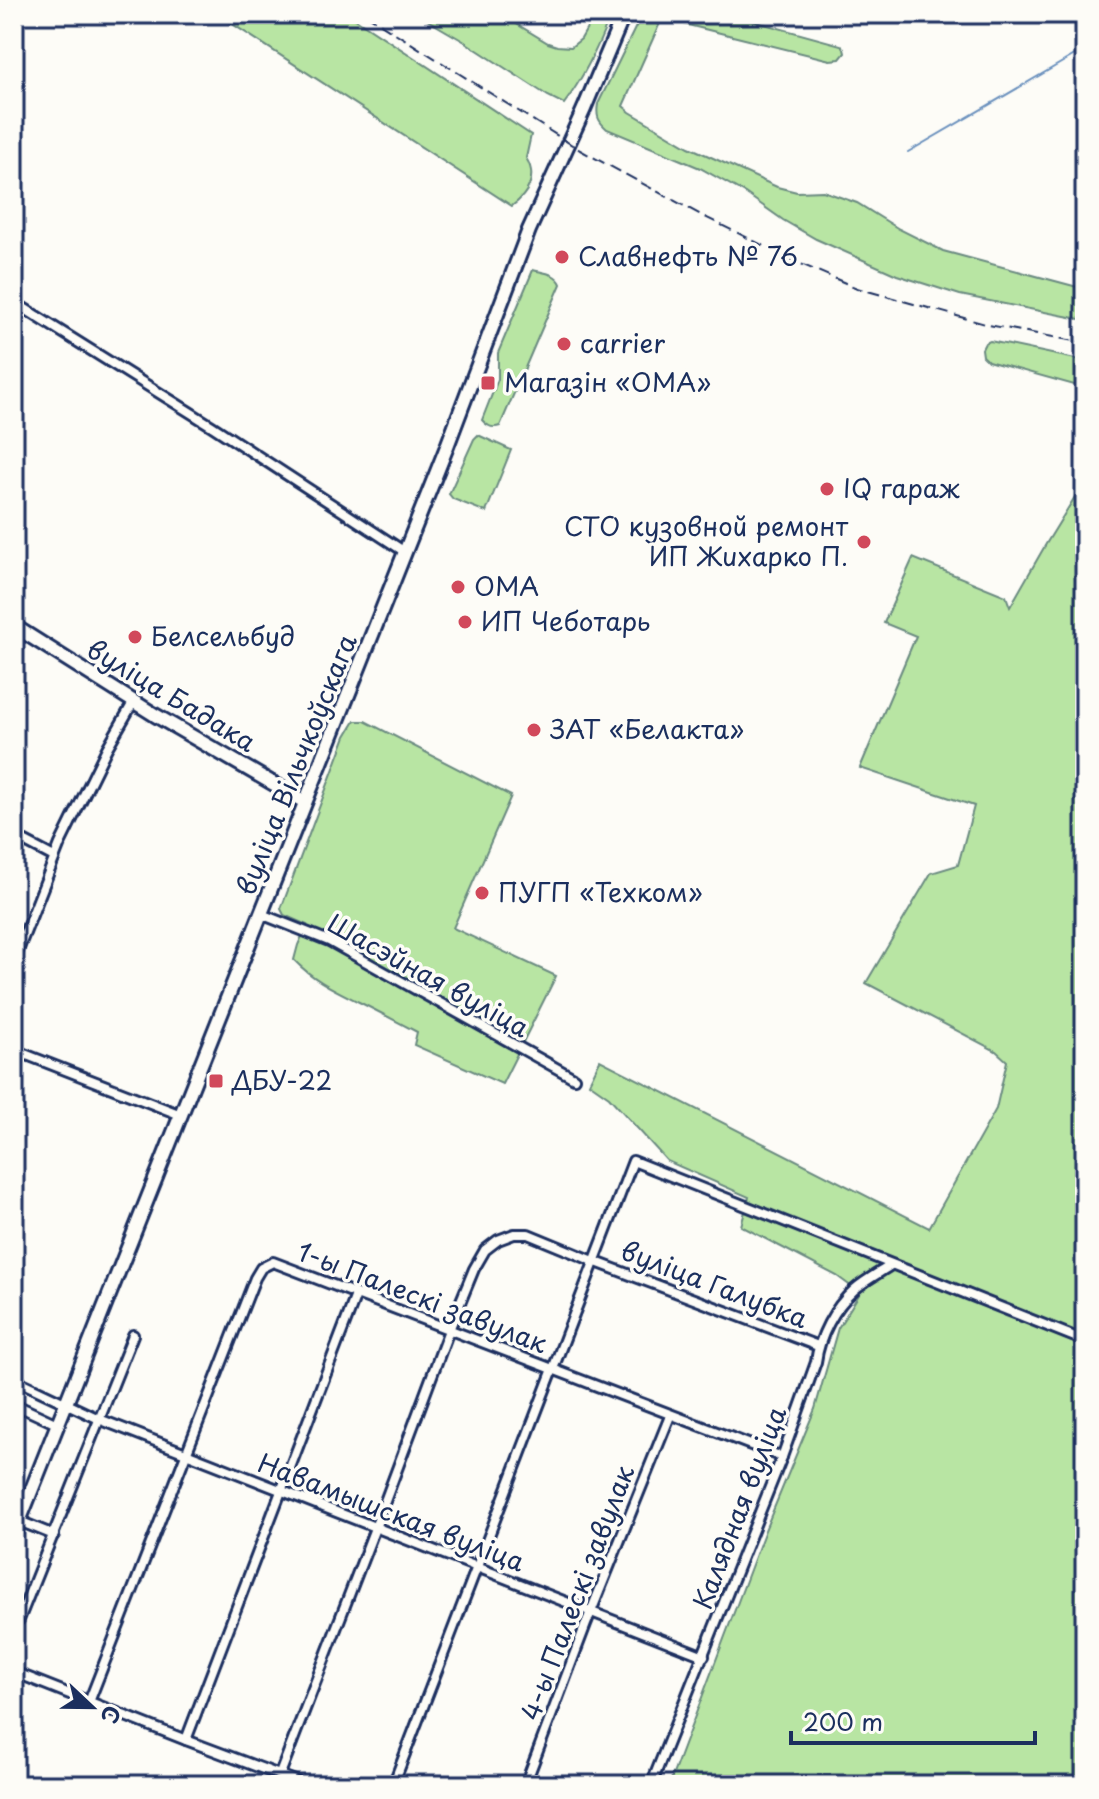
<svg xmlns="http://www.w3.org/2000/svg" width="1099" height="1799" font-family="'Playpen Sans',sans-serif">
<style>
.green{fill:#b8e5a3;stroke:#6a8a80;stroke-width:2}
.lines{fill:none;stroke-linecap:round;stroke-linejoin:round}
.stream{stroke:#6a90bd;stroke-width:2}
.street-casing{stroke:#1b2f5e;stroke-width:14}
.secondary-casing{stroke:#1b2f5e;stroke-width:18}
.street{stroke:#fdfcf7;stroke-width:8}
.secondary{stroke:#fdfcf7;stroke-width:12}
.rail{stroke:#1b2f5e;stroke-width:2;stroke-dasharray:12 6;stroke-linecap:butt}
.poi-dot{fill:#d1495b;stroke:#fdfcf7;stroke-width:3}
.labels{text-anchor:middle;stroke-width:7;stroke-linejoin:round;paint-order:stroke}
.poi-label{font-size:26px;fill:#1b2f5e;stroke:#fdfcf7;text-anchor:start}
.street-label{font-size:26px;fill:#1b2f5e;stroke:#fdfcf7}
</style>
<rect width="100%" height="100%" fill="#fdfcf7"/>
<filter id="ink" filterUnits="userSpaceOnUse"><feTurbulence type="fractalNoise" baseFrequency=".0125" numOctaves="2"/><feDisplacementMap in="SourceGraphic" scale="16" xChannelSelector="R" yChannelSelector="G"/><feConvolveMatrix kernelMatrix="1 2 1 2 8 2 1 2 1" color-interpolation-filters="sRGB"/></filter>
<g filter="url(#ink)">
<g class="green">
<path d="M217,14h131l183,121 -5,23c12,19 2,36 -14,48z"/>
<path d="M417,14h83l48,29 9,3 14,1 10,-8 14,-25h16c-12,31 -27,63 -47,90l-16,-8 -83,-54z"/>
<path d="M642,14h22l-41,92 7,6 59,35 88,40 20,5 26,-1 34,12 42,26 44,22 142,38v31l-125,-25 -63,-20 -81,-36 -33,-19 -38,-27 -45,-25 -93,-39c-9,-8 -11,-13 -9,-25z"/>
<path d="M676,14h51l114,31 3,4 1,4 -5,6 -10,1 -150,-37 -4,-5z"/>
<path d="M533,270c11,3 23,3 28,14l-61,142c-8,3 -13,0 -18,-6l16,-41v-26z"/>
<path d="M990,341l95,20v27l-97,-27 -5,-5 -1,-7 3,-6z"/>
<path d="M478,435l33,15 -25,62 -33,-13 -4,-5 25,-55z"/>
<path d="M1085,476v1309h-416l96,-255 50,-121 23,-81 22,-35 -23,-17 -96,-50 8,-29 -82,-36 -58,-64 -20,-14 11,-23 329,168 67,-119 11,-48 -11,-10 -130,-68 65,-110 27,-8 16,-59 -114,-38 56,-132 -32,-13 29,-65 93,38 4,11 36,-63 35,-57z"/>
<path d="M355,721h10l146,75 -58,132 103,48 -54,108 -88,-39 3,-13c-19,-10 -38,-20 -58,-30 -24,-12 -46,-22 -65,-42l4,-15 9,-20 -23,-10 -3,-6 65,-173z"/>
</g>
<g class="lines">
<path class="stream" d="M908,152l177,-103"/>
<g class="street-casing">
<g id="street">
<path d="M14,302l198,124 193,126"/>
<path d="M14,836l40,21"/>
<path d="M261,914l68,27 245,137"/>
<path d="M14,961l46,-117 47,-96 27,-47"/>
<path d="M14,1050l167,65"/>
<path d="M14,1379l85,40 605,237"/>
<path d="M14,1404l43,20"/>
<path d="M19,1521l35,14"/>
<path d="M19,1620l114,-285"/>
<path d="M14,1672l172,68 120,45"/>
<path d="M89,1702l166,-424 6,-10 12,-6 509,195"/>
<path d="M186,1740l170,-445"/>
<path d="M280,1774l95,-246 74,-198 25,-61 11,-19 13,-10 16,-6h14l68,28 222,84"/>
<path d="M393,1785l240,-624 452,180"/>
<path d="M525,1785l61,-161 84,-208"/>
<path d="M651,1785l131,-328 34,-95c3,-25 18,-54 38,-72 10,-9 25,-17 37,-25"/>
</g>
</g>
<g class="secondary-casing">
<g id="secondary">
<path d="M14,626l141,89 150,87"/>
<path d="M14,1534l432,-1085 83,-219 55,-121 40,-95"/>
</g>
</g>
<use href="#street" class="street"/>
<use href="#secondary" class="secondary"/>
<path class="rail" d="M365,14l215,136 121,65 100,49 56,24 132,37 96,18"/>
</g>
</g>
<g class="poi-dot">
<circle cx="562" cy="257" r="8"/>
<circle cx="564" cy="344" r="8"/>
<rect x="480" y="375" width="16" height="16" rx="4"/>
<circle cx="827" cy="489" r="8"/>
<circle cx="864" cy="542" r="8"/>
<circle cx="458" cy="587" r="8"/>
<circle cx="465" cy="622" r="8"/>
<circle cx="135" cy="637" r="8"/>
<circle cx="534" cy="730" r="8"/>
<circle cx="482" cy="893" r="8"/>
<rect x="208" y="1073" width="16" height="16" rx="4"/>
</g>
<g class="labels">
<g class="poi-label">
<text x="578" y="266">Славнефть № 76</text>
<text x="580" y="353">carrier</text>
<text x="504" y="392">Магазін «ОМА»</text>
<text x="843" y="498">IQ гараж</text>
<text x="848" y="536" text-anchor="end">СТО кузовной ремонт<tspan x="848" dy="30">ИП Жихарко П.</tspan></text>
<text x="474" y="596">ОМА</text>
<text x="481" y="631">ИП Чеботарь</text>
<text x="151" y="646">Белсельбуд</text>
<text x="550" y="739">ЗАТ «Белакта»</text>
<text x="498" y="902">ПУГП «Техком»</text>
<text x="232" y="1090">ДБУ-22</text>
</g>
<g class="street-label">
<text transform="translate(171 696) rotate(31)" y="9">вуліца Бадака</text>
<text transform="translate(297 765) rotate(-68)" y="9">вуліца Вільчкоўскага</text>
<text transform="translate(428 976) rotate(29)" y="9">Шасэйная вуліца</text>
<text transform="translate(714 1285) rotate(21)" y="9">вуліца Галубка</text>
<text transform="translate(422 1298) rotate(21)" y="9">1-ы Палескі завулак</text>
<text transform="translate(740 1508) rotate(-69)" y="9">Калядная вуліца</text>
<text transform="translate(391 1513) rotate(21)" y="9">Навамышская вуліца</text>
<text transform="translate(578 1593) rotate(-69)" y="9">4-ы Палескі завулак</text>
</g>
</g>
<rect width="1099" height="1799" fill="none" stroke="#fdfcf7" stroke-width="48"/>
<rect x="24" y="24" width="1051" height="1751" fill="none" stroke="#1b2f5e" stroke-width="3" filter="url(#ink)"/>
<g transform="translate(92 1707) rotate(112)" stroke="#fdfcf7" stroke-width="6" paint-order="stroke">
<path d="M0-6L14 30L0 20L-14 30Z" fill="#1b2f5e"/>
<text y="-12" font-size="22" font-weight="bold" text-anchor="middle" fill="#1b2f5e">С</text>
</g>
<path d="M791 1731v12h244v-12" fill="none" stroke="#1b2f5e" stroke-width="4"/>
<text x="803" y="1731" font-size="24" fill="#1b2f5e" stroke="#fdfcf7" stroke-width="6" paint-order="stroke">200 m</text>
</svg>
